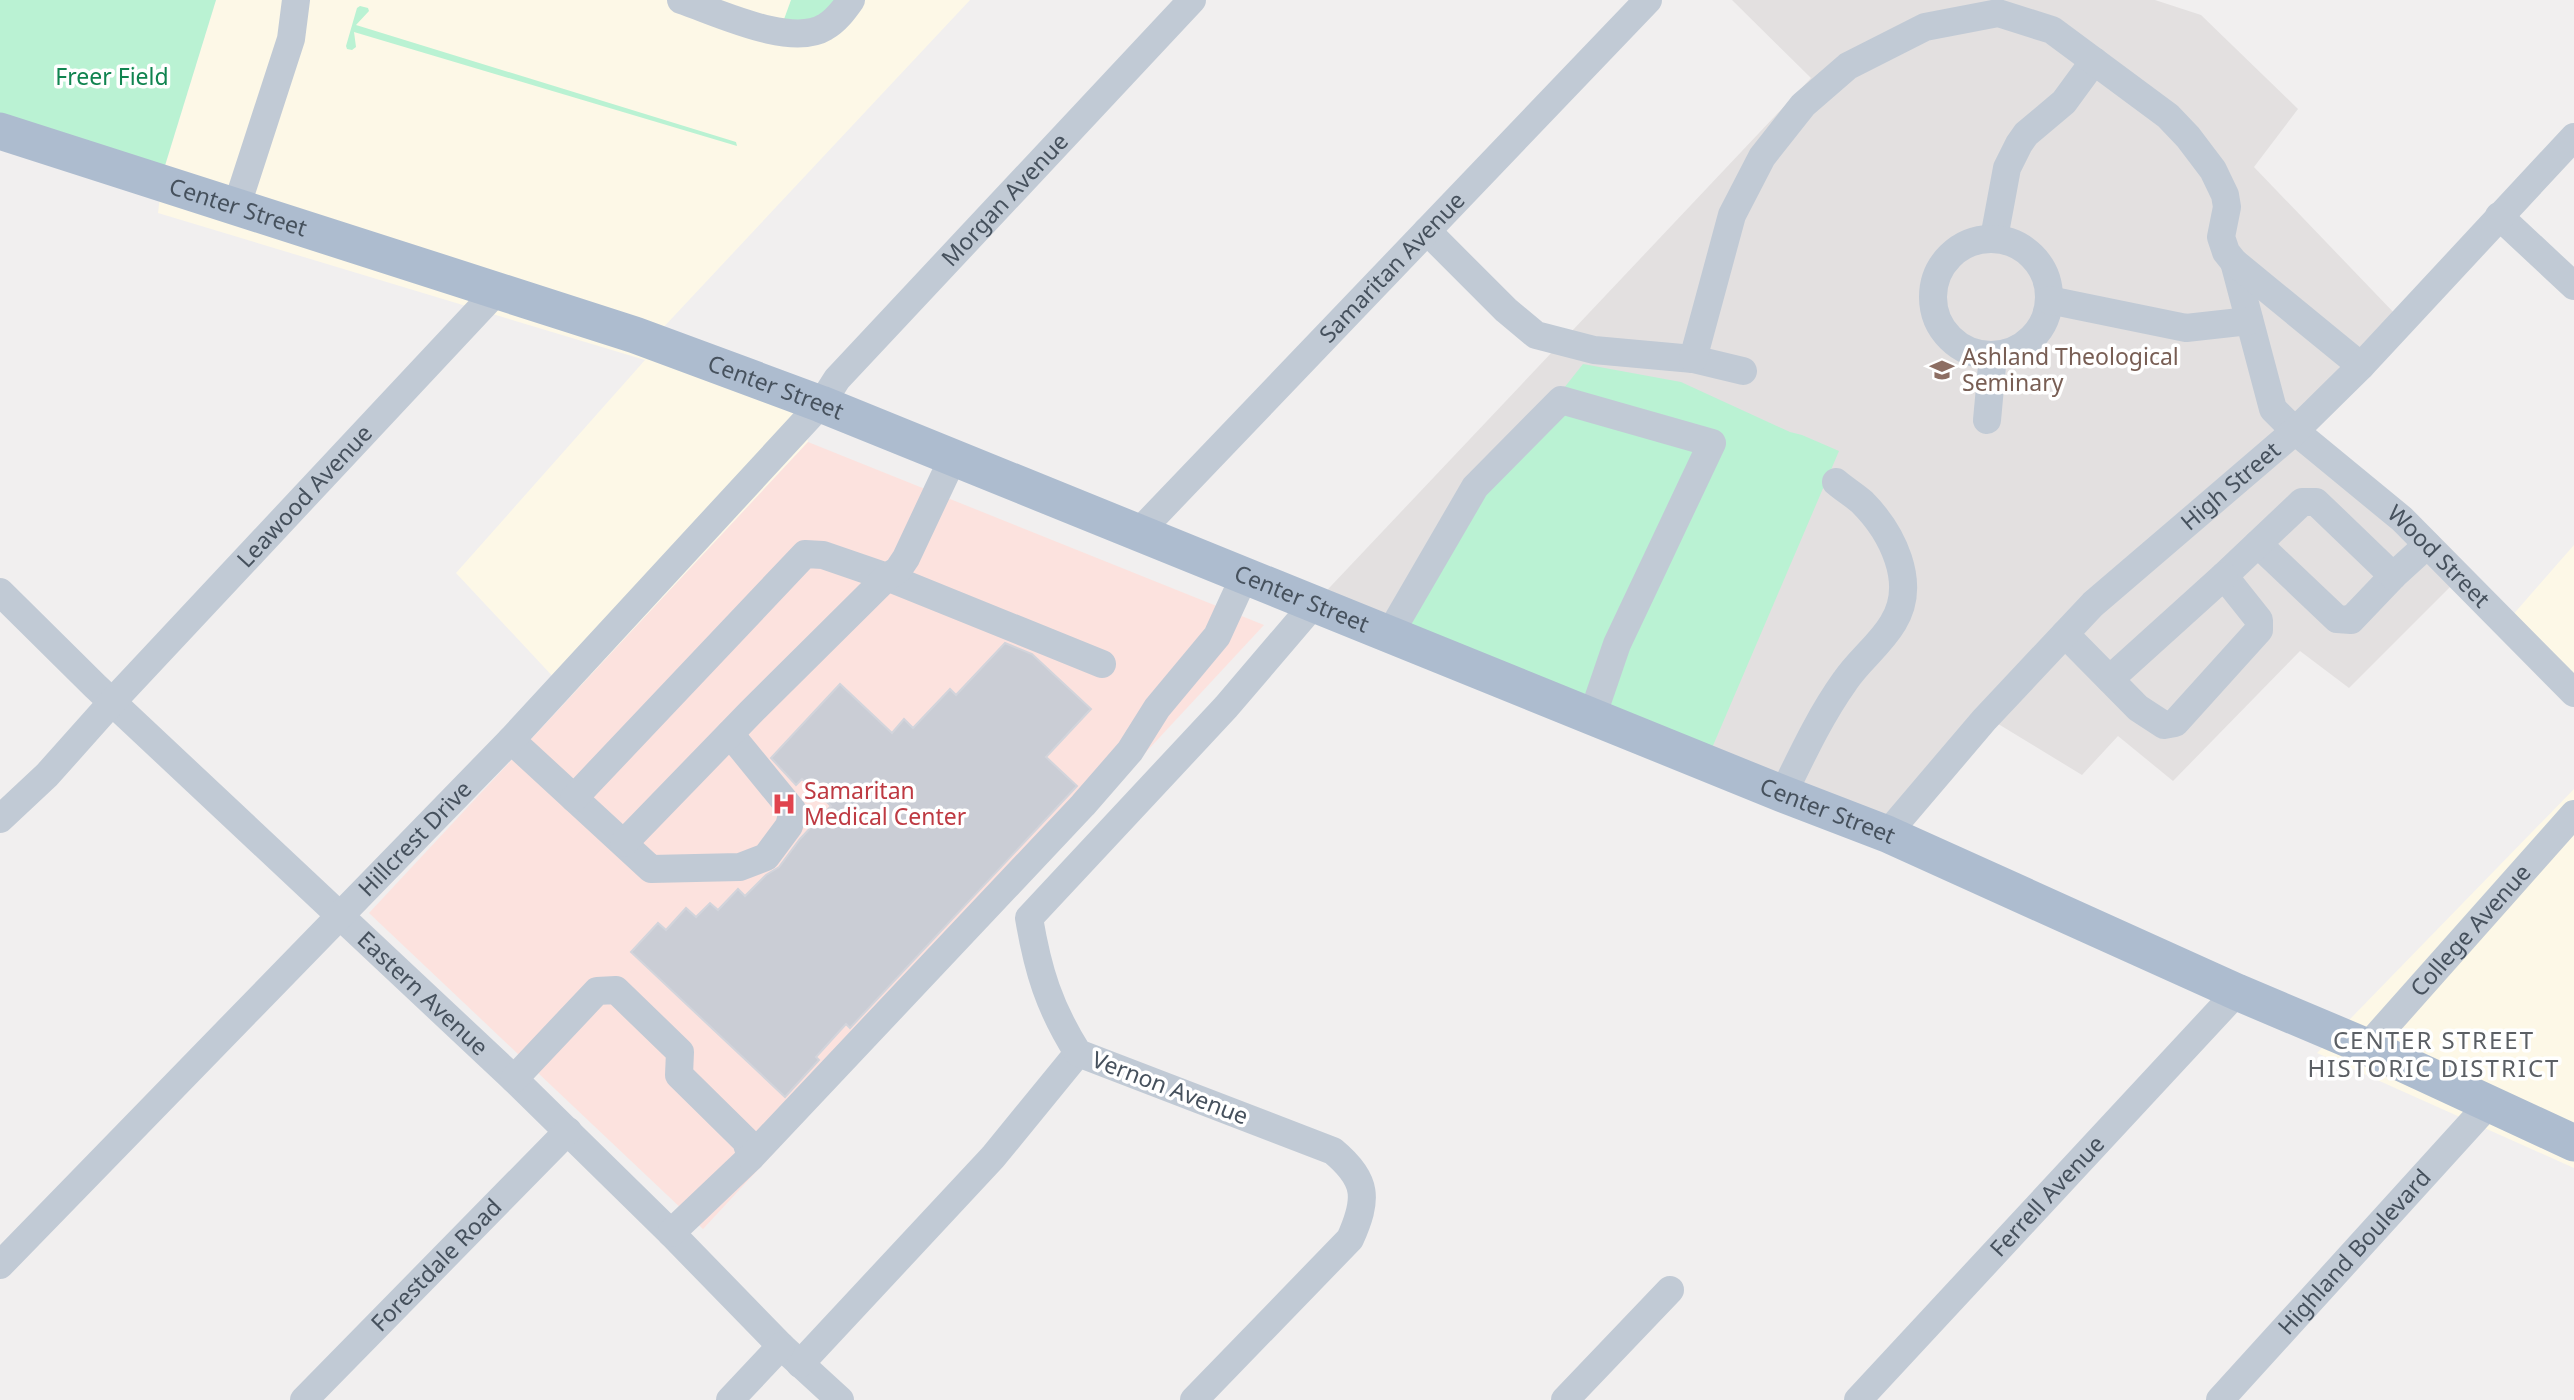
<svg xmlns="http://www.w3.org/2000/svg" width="2574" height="1400" font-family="'Noto Sans',sans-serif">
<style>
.commercial{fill:#fdf8e7}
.education{fill:#e3e0e0}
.medical{fill:#fce2de}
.green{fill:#baf2d3}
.building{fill:#cacdd5;stroke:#d2d4db;stroke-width:2}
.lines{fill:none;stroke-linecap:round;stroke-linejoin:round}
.minor{stroke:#c1cad5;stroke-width:28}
.major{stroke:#adbccf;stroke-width:37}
.labels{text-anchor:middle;stroke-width:7;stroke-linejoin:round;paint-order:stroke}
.park-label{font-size:23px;fill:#118450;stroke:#fff}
.street-label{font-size:23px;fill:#46515d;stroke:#fff}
.education-label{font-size:23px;fill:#785e54;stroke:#fff;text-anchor:start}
.health-label{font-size:23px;fill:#be3a42;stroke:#fff;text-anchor:start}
.neighbourhood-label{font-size:24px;letter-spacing:2px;fill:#5b5f64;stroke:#fff}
</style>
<rect width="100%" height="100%" fill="#f1efef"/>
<g class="commercial">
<path d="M216,0h754l-310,331 136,52 12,59 -237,254 -115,-123 189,-213 -487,-147 5,-41z"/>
<path d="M2574,545v133l-63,-61z"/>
<path d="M2574,789v379l-257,-115z"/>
</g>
<path class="education" d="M1732,0h423l46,15 97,94 -44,58 144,150 -98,105 164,151 -115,115 -49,-37 -127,130 -55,-45 -36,39 -87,-53 -108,112 -573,-230 497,-526z"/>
<path class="medical" d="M808,442l456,183 -561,604 -334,-316z"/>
<g class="green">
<path d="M0,0h216l-53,172 -163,-50z"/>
<path d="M791,0h49l-29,22h-28z"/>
<path d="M360,6l8,2 1,3 -13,14 380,117 1,4 -383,-114 2,15 -4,3 -5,-1 -1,-3 11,-38z"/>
<path d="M1583,364l98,18 109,50 12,3 37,16 -130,304 -307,-121 82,-145z"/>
</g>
<path class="building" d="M1005,643l27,11 59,55 -45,48 31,29 -227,242 -4,-4 -30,33 3,3 -34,37 -154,-145 27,-29 8,7 20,-22 10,9 14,-14 8,7 20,-21 7,7 21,-21 13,-8 21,-28 31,-33 -29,-27 -6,6 -25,-27 69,-74 52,49 12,-14 9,9 37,-39 6,6z"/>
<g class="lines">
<g class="minor">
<path d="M681,0c36,12 110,48 144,27 11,-6 19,-17 26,-27"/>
<path d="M236,208l55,-169 5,-39"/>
<path d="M2499,216l75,70"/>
<path d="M1427,231l79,79 30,25 58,15 99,9 50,12"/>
<path d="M1994,238l13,-70 12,-24 7,-10 38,-32 30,-41"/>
<circle cx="1991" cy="297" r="58"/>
<path id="s1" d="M2234,262l39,147 22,22 107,88 172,174"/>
<path d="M2049,300l137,28 63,-7"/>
<path d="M1693,359l39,-144 30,-58 41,-52 45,-39 77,-39 73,-14 54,17 116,86 20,21 25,33 12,25 2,12 -6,30 5,15 8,10 127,104"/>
<path d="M1987,420l6,-65"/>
<path id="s2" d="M1137,534l511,-534"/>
<path d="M2258,544l79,75 14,1 42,-44"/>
<path id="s3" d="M0,592l95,94 419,393 157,154 110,113 59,54"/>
<path d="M2065,634l73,74 26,17 11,-2 84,-93v-10l-35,-44 78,-74h14l77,74 34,-31"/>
<path d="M1389,635l86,-148 86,-87 151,43 -95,201 -25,73"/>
<path d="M2110,679l114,-103"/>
<path d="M511,740l140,129 89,-2 26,-10 23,-31 4,-15 -63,-77"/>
<path d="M1783,794c19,-39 37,-78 62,-113 14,-21 35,-36 48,-58 25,-40 -1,-91 -31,-121 -8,-7 -18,-13 -26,-20"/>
<path d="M574,798l231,-244 18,1 64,22 215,87"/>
<path id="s4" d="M0,819l47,-44 66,-74 383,-409"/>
<path id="s5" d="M1887,834l97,-114 109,-116 202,-173 66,-65 213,-229"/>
<path d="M624,843l127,-131 136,-135 11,-7 8,-12 47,-100"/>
<path id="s6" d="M2367,1047l207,-233"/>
<path d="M514,1079l83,-88 19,-1 64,62 -1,23 67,66 5,16 -80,76"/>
<path d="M751,1157l332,-352 47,-54 27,-43 60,-72 27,-59"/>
<path id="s7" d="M0,1265l511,-525 310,-336 16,-25 355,-379"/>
<path d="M800,1364l193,-207 85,-104"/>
<path id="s8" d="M304,1400l264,-269"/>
<path d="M730,1400l51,-54"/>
<path d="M1194,1400l156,-161c18,-40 18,-59 -17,-88l-255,-98c-29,-46 -40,-82 -49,-135l197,-211 88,-103"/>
<path d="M1565,1400l105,-110"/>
<path id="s9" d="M1858,1400l379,-408"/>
<path id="s10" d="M2220,1400l268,-295"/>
</g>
<path class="major" id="s11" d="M0,131l635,204 186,69 962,390 104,40 350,158 130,55 207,96"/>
</g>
<defs>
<g id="university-bare" transform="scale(1.89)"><path d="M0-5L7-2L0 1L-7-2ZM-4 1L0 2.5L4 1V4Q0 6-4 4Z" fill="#8d6e63" stroke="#fff" stroke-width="2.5" paint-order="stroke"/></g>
<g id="hospital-bare" transform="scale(1.89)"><path d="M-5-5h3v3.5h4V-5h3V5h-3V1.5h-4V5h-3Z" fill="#e0444e" stroke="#fff" stroke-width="2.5" paint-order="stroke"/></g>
</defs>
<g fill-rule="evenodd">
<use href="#university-bare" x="1942" y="370"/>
<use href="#hospital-bare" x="784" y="804"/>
</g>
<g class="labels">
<g class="park-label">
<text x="112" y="85">Freer Field</text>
</g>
<g class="street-label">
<text dy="8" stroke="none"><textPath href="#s7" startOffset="1465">Morgan Avenue</textPath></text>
<text dy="8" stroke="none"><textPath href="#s11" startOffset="250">Center Street</textPath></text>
<text dy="8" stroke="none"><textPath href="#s2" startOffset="369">Samaritan Avenue</textPath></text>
<text dy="8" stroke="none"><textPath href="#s11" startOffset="817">Center Street</textPath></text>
<text dy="8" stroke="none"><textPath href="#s5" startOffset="490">High Street</textPath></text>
<text dy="8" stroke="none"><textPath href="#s4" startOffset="444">Leawood Avenue</textPath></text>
<text dy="8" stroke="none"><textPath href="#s1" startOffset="374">Wood Street</textPath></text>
<text dy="8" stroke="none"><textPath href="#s11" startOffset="1384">Center Street</textPath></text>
<text dy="8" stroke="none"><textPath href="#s11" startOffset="1951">Center Street</textPath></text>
<text dy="8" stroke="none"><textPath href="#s7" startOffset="595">Hillcrest Drive</textPath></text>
<text dy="8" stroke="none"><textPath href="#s6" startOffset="156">College Avenue</textPath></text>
<text dy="8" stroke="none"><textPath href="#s3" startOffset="583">Eastern Avenue</textPath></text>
<text transform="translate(1170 1088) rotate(21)" y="8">Vernon Avenue</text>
<text dy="8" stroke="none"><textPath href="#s9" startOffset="278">Ferrell Avenue</textPath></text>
<text dy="8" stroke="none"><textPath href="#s10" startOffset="200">Highland Boulevard</textPath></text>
<text dy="8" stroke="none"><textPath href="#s8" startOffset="189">Forestdale Road</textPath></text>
</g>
<g class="education-label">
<text x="1962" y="365">Ashland Theological<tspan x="1962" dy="26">Seminary</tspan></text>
</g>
<g class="health-label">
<text x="804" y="799">Samaritan<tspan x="804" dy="26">Medical Center</tspan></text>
</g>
<g class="neighbourhood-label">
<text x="2434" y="1049">CENTER STREET<tspan x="2434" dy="28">HISTORIC DISTRICT</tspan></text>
</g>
</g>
</svg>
